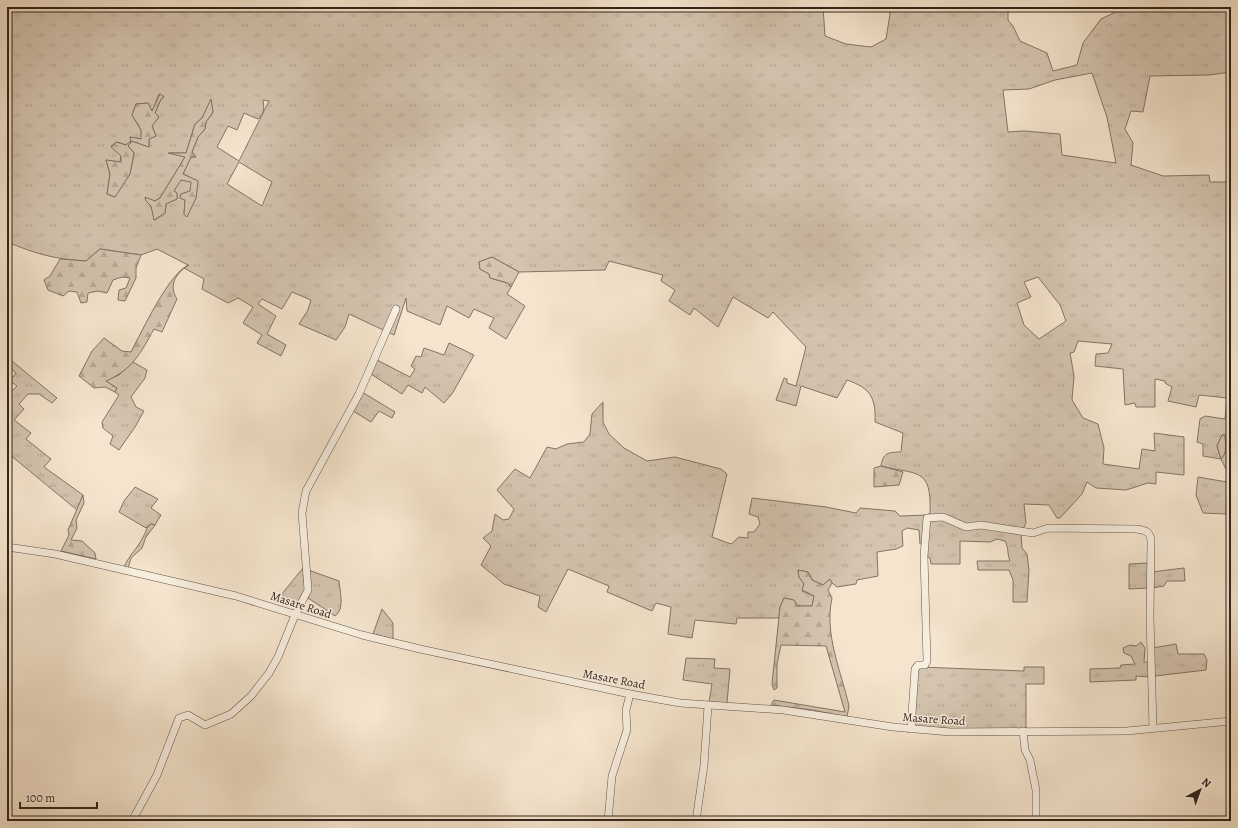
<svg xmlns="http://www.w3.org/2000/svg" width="1238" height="828" font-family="Alegreya,serif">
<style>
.grass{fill:url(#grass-tufts);stroke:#837466;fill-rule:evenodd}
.forest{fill:url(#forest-firs);stroke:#837466}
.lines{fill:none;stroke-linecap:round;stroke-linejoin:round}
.minor-casing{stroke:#635448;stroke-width:8}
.minor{stroke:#f8eedf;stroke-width:7}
.labels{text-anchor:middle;stroke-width:3;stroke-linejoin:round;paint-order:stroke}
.street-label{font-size:12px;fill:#32241b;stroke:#f8eedf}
</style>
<defs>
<pattern id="grass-tufts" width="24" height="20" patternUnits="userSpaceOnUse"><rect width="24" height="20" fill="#d4c4b0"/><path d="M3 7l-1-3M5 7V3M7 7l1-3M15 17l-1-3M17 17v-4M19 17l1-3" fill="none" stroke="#b6a897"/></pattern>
<pattern id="forest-firs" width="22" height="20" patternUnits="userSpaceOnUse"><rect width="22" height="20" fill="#d4c4b0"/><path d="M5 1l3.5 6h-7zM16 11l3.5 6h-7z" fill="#b6a897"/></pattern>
</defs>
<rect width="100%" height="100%" fill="#f5e5ce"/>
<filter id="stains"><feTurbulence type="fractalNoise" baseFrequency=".005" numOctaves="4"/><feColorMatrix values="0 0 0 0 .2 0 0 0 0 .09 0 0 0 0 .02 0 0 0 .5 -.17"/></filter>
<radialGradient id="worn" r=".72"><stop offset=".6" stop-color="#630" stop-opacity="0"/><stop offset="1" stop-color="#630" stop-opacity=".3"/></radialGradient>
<g class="grass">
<path d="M7,7h816l2,29 21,8 25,3 15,-8 4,-25 -2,-7h120v13l5,6 7,15 27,12 6,18 24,-6 6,-22 18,-24 21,-10 1,-2h108v65l-22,3 -59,1 -7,36 -12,-1 -6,18 8,14 -2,22 32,11 46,-1 1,7h17v-15l4,1v302l-2,11 2,1v13l-4,-1 -1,20 -23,-1 -7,-18 2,-18 29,5v-11l-6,-12 -18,-3v-12l-6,-2 3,-23 5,-3 20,3 2,-21 -28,-3 -3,12 -28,-6 4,-14 -7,-4v-2l-10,-2v28h-19l-1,-4 -10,2 -2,-36 -28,-3 1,-12 12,-1 4,-9 -34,-3 -4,11 -4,1 4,23 -2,24 11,18 15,6 6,24 -1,16 36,5 3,-20 13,2 -1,-18 30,4v38l-28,-3v12l-8,-1 -22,7 -30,-2 -9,-6 -5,12 -22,24h-3l-8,-13 -25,-1 2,19 -5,10 1,15 5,6 2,16 -2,32h-14v-22l-4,-10h-31l-1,-9h33c-3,-7 -1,-13 -5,-20l-8,-2 -7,3 -30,-1v23h-29l-1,-6 -4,-2 3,-33 2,-4 15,1 -4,-7 -3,2 -13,2 -2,26 -4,1 -1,-14 -12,-2 -5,3 1,15 -7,3 -19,3 1,24 -21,4 -1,4 -19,3 -5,-4 -2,-4 -7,6 -11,-5 -4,-8 -10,-2 1,7 5,7 -2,7 12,5 -2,10h-15l-3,-6 -10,-2 -4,9 -1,11h-42l-1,6 -41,-4 -3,18 -24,-4 3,-27 -15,-4 -4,8 -45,-19 2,-6 -41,-17 -22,43 -8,-5 2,-11 -36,-12 -23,-19 10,-19 -8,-8 9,-7 3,-17 8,6 6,-1 5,-10 -17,-19 18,-21 15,9 17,-31 9,2 11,-5 17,-2 6,-8 2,-20 11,-12v20l6,12 15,14 23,13 28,-4 46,12 6,5 -15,63 19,7 8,-7 9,1v-6h6l6,-8 -2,-7 -9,-3 3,-16 74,9 30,6 4,-5 35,3 5,5 27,-1 3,-2c2,-46 -13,-38 -49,-47 2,-13 7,-14 20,-14l2,-19 -28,-11c1,-25 -5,-34 -28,-42l-10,18 -36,-12 -5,20 -20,-6 8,-22 3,1v4l9,3 10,-39 -33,-35 -5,6 -35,-21 -15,30 -24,-19 -4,7 -21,-14 6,-11 -14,-9 2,-6 -54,-14 -4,9 -86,2 -27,-15 -13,5 1,7 9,5 1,4 18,5 3,4 -4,7 18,12 -19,33 -17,-11 5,-10 -20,-9 -5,9 -22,-12 -7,19 -33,-14 -1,-13 -12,37 -45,-21 -4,13 -9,13 -37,-16 9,-14 3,-10 -19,-8 -10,17 -20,-10 -4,5 18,12 -9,18 19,11 -5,11 -24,-13 5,-8 -19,-12 10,-16 -15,-9 -10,5 -26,-14 2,-10 -20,-11 4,-3 -31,-16 -16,6 -41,-6 -14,12c-33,-2 -49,-7 -79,-19zM1092,73l15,44 9,46 -54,-8 -2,-21 -36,-3 -16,1 -5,-42 26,-1 26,-9zM159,94l5,3 -3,2 -6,14 4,4 -7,9 4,10 -7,2v9l-17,-6 -4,5 6,7 -4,21 -15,23 -8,-3 3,-20 -4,-14 14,2 1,-6 -10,-10 6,-4 9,3 5,-4 -1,-4 12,2 -1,-9 -9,-15 4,-11 12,-1 4,9zM211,100l2,12 -7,10 -1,7 -7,8 -6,15 4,5h-5l-8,17 15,7 -2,17 -9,18 -3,-2 1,-14 -5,-2 1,-4 9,-3 2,-10 -12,-1 -6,11 3,2v6l-11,5 -1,9 -10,7 -4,-14 -6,-8 10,3 5,-3 25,-41 -15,-4h16l9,-29 7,-6zM263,100l6,1 -30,60 -22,-14 11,-21 9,4 7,-17 14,6c7,-5 6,-12 5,-19zM239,162l33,20 -10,24 -35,-22zM1038,277l22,28 6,16 -27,18 -15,-14 -7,-22 14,-6 -7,-15zM1222,435h3c0,9 3,17 -4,24l-4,-13z"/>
<path d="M449,343l25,12 -22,39 -8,9 -19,-16 -3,6 -14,-8 -6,9 -31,-20 6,-14 33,17 5,-8 -4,-3 5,-10 5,1 3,-9 20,7z"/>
<path d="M7,357l50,41 -5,5 -13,-9h-11l-9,10 5,5 -10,11 17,13 -5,6 25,20 -7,8 39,28 -6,15 -68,-56 -2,2v-60l10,-10 -7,-5 6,-8 -9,-8z"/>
<path d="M133,362l14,8 -2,8 -14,19 5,10 8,4 -9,16 -16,23 -9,-6 3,-8 -10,-8 -1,-6 17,-27 -4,-3 2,-4 -12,-7 14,-6z"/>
<path d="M362,392l33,20 -3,6 -13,-7 -8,11 -18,-11z"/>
<path d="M135,487l23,12 -7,9 10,7 -6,10 -4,-1 -5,4 -27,-16 5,-11z"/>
<path d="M1148,563l-1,25 -18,1v-25z"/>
<path d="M303,568l2,21 -10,18 -14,-12z"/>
<path d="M1184,568l1,13h-18l-3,5 -12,2v-16z"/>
<path d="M308,570l31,11c1,11 6,28 -4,35l-27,-18 2,-6z"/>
<path d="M382,609l11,14v16l-20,-5z"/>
<path d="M1141,642l4,6 -1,14h5l1,15 -14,-1v4l-46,2v-13l30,-1 1,-3 14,-1 -4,-8 -7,-3 -1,-5 7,-3 6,1z"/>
<path d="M1176,644l2,10h26l3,6 -1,10 -51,6 -3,-28z"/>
<path d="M686,658l29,1 -1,9 16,1 -3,34 -18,-1 3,-18 -29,-4z"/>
<path d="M919,667l105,4v-4h20v17h-18v44l-38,3 -75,-5 4,-55z"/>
</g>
<g class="forest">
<path d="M160,94l4,3 -3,2 -6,14 4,4 -7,9 4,10 -7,3v8l-17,-6 -4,5 6,7 -4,21 -15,23 -8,-3 3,-20 -4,-14 15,2v-6l-10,-9 5,-5 10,3 5,-4 -1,-4 11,2v-9l-9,-15 4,-11 12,-1 4,8z"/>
<path d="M211,99l2,13 -7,10 -1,7 -7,8 -6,15 4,5h-5l-8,17 15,7 -2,17 -9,19 -3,-3 1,-14 -5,-2 1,-4 9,-3 1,-9 -10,-2 -7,11 3,2v6l-11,5 -1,9 -11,7 -3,-14 -5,-5 -1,-4 10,4 5,-3 25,-41 -17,-4h18l9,-29 7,-6z"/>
<path d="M100,249l41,6 -5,13v10l-11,23 -7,-1 1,-10 7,-2 4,-10 -8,-1 -9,3 -6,13 -9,-2 -10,2 -1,9 -6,1 -4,-11 -8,-1 -6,5 -15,-6 -4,-10 6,-4 10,-17 26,2z"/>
<path d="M492,257l27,15 -8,15 -3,-4 -18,-5 -1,-4 -9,-5 -1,-7z"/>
<path d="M189,265c-13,8 -21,20 -12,34l-15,33 -8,-3c-14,25 -21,40 -48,52l11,7 -2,4 -10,-5 -11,1 -15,-12 13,-25 12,-13 18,13 9,1c10,-19 39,-81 58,-87z"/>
<path d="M1222,435h3c0,9 3,17 -4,24l-4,-13z"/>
<path d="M881,466l22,6 -4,13 -25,2v-19z"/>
<path d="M83,495l1,8 -8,17 1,8 -6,12 11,1 13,12 1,6 -35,-8 8,-16 -1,-5z"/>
<path d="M151,524l4,1 -9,12 -4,11 -11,10 -3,10 -4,-1c5,-12 14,-19 19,-30 3,-5 3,-9 8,-13z"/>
<path d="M798,570l10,2 4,8 11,5 7,-6 2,4 -4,7 4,8c-8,36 9,73 17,108l-2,11 -34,-7 -42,-5 3,-5 71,12 -19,-66 -45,-1 -4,19v24l-3,2 -2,-6 8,-77 4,-9 10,2 3,6h15l2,-10 -12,-6 2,-6 -5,-7z"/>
</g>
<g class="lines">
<g class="minor-casing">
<g id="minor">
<path d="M7,547l48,7 181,42 126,39 58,14 210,45 50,9 103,7 110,17 57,5 177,-1 104,-10"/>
<path d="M911,729l4,-60 3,-4h7l2,-4 -3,-105 3,-38 16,-1 23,10 15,-2 52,8 15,-5 88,1c10,1 15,3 15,13l-1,74 3,112"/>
<path d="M1023,731l2,19 5,10 6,30v31"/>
<path d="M132,821l25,-46 22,-57 9,-3 17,10 26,-11 20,-18 18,-23 9,-16 17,-42 13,-25 -6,-77 4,-22 53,-97 37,-85"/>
<path d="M608,821l4,-45 15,-46 -1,-20 4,-16"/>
<path d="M696,821l8,-56 4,-59"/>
</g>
</g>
<use href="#minor" class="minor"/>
</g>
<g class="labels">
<g class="street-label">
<text transform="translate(301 605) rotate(18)" y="4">Masare Road</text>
<text transform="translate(614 679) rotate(11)" y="4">Masare Road</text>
<text transform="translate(934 719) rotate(4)" y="4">Masare Road</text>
</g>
</g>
<rect width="1238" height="828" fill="none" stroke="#f5e5ce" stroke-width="24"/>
<rect x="8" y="8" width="1222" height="812" fill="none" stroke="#32241b" stroke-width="2"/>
<rect x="12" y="12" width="1214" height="804" fill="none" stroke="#32241b"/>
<g transform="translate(1200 790) rotate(41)" stroke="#f8eedf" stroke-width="3" paint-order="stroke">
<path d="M0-3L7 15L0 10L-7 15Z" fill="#32241b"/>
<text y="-6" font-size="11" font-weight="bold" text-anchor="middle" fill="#32241b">N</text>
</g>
<path d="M20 802v6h77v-6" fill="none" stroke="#32241b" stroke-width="2"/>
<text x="26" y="802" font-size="12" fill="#32241b" stroke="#f8eedf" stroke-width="3" paint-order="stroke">100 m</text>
<rect width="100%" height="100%" filter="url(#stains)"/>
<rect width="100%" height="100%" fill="url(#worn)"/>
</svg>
